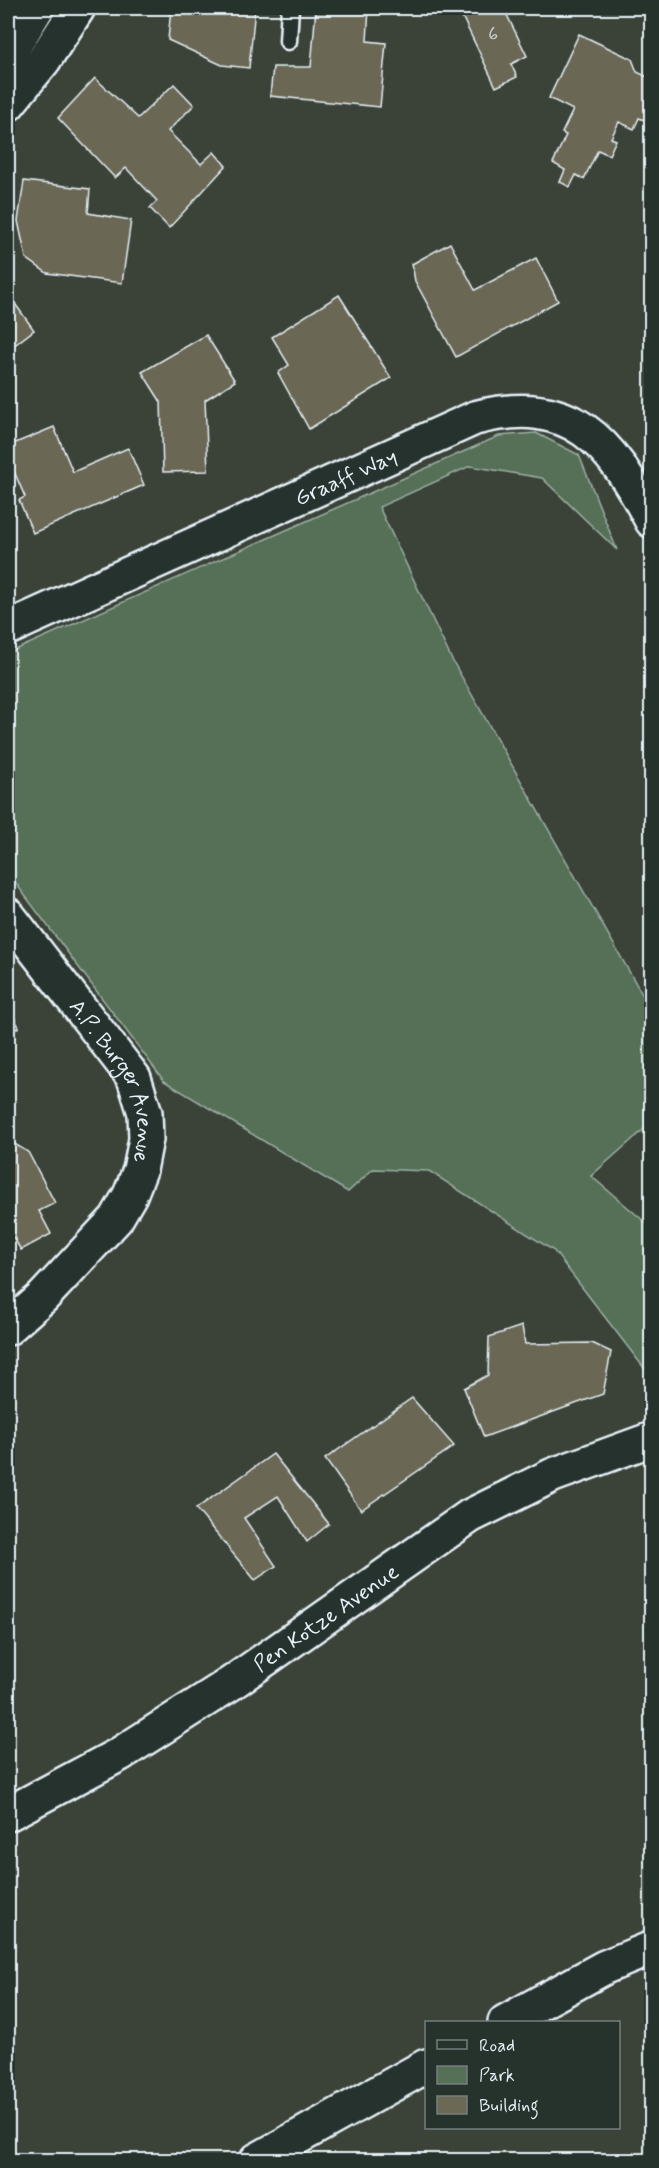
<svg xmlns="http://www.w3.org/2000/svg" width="659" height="2168" font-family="Mynerve,sans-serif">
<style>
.green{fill:#557056;stroke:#9eb0a7;stroke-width:1.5}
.building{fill:#6b6854;stroke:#e8f1f8;stroke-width:1.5}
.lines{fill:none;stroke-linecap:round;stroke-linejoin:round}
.lane-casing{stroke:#e8f1f8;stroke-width:21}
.street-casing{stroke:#e8f1f8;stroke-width:38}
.secondary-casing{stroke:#e8f1f8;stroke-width:38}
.lane{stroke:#26332d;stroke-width:16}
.street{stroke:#26332d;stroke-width:33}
.secondary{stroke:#26332d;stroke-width:33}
.labels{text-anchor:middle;stroke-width:5;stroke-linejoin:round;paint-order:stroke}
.number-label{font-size:20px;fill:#c9cfcf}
.street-label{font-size:22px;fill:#e8f1f8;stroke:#26332d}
</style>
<rect width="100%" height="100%" fill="#3b4339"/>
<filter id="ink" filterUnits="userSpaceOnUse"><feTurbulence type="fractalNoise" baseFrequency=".0167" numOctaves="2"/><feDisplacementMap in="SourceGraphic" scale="12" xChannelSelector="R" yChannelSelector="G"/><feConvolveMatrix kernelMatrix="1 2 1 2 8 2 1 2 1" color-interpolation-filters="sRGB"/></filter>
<g filter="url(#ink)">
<path class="green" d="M536,433l43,22 38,95 -75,-72 -72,-12 -91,41 72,151 200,352v113l-60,53 60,51v150l-97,-126 -125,-80 -56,-2 -25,23 -184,-111 -156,-208v-220l491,-217z"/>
<g class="building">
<path d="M171,8h84l-6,60 -27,-3 -54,-25z"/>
<path d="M316,8h53l-2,33 19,2 -6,64 -110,-11 3,-29h38z"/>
<path d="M458,8h50l-4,1 23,47 -16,8 6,13 -21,10z"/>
<path d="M579,34l53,25 5,13 15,7v44l-13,-5 -5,11 -15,-7 -8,16 5,2 -7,15 -11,-5 -14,29 -8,-4 -6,12 -10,-5 5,-12 -12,-7 13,-28 -4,-2 11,-23 -24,-12z"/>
<path d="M95,78l43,40 36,-34 20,21 -26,26 33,33 13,-12 12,14 -57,62 -19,-20 7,-7 -31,-33 -11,10 -57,-60z"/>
<path d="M24,181l66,8 -2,24 43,7 -9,63 -75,-10 -21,-15 -8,-37z"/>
<path d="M450,243l25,47 61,-32 22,43 -102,56 -41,-76 -3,-17z"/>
<path d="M647,255h5v14l-4,-2z"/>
<path d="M339,295l52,83 -82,51 -31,-56 11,-8 -17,-28z"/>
<path d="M13,301l21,29 -26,20v-45z"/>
<path d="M206,335l29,46 -30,19 3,71 -45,1 -2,-70 -19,-30z"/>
<path d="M54,427l19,45 55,-24 16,37 -111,48 -14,-33 6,-3 -15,-35 -2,1v-17z"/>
<path d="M8,1005l11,22 -11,7z"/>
<path d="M8,1143h5l15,9 27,51 -16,8 12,23 -30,16 -13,-21z"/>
<path d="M522,1326l3,18 67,-1 19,9 -8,42 -119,43 -20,-49 24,-13 1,-38z"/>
<path d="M412,1398l42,48 -93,64 -36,-51z"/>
<path d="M273,1454l56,70 -22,18 -29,-46 -34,22 32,48 -21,14 -59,-71z"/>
</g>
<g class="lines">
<g class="lane-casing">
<path id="lane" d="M288,41l2,-33"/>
</g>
<g class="street-casing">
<g id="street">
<path id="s1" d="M8,628l467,-210c97,-25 135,23 177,103"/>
<path id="s2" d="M8,915l126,163 11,35 1,26 -6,31 -10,25 -14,24 -73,78 -35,31"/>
<path id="s3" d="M8,1814l112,-60 110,-70 240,-168 83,-41 99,-36"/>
<path d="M505,2022l100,-55 47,-19"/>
<path d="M257,2160l169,-94"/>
</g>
</g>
<g class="secondary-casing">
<g id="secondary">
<path d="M8,56l29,-48"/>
<path d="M8,104l36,-44 34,-52"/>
</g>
</g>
<use href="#lane" class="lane"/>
<use href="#street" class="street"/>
<use href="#secondary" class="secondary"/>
</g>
</g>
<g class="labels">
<g class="number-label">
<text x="493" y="40">6</text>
</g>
<g class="street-label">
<text dy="8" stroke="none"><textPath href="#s1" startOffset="370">Graaff Way</textPath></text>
<text dy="8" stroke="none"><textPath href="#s2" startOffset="201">A.P. Burger Avenue</textPath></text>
<text dy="8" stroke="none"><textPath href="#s3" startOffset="374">Pen Kotze Avenue</textPath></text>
</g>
</g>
<rect width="659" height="2168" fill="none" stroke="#26332d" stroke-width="30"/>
<rect x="15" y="15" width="629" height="2138" fill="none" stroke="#e8f1f8" stroke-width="2" filter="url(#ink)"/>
<rect x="425" y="2021" width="195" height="108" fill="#26332d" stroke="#747f7e" stroke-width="1.5"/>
<rect x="437" y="2040" width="30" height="9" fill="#26332d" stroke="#747f7e" stroke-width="1.5"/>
<text x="479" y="2051" font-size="18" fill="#e8f1f8">Road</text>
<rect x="437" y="2066" width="30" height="18" fill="#557056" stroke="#747f7e" stroke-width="1.5"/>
<text x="479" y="2081" font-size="18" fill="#e8f1f8">Park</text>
<rect x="437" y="2096" width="30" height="18" fill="#6b6854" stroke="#747f7e" stroke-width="1.5"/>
<text x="479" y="2111" font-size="18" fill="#e8f1f8">Building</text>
</svg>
